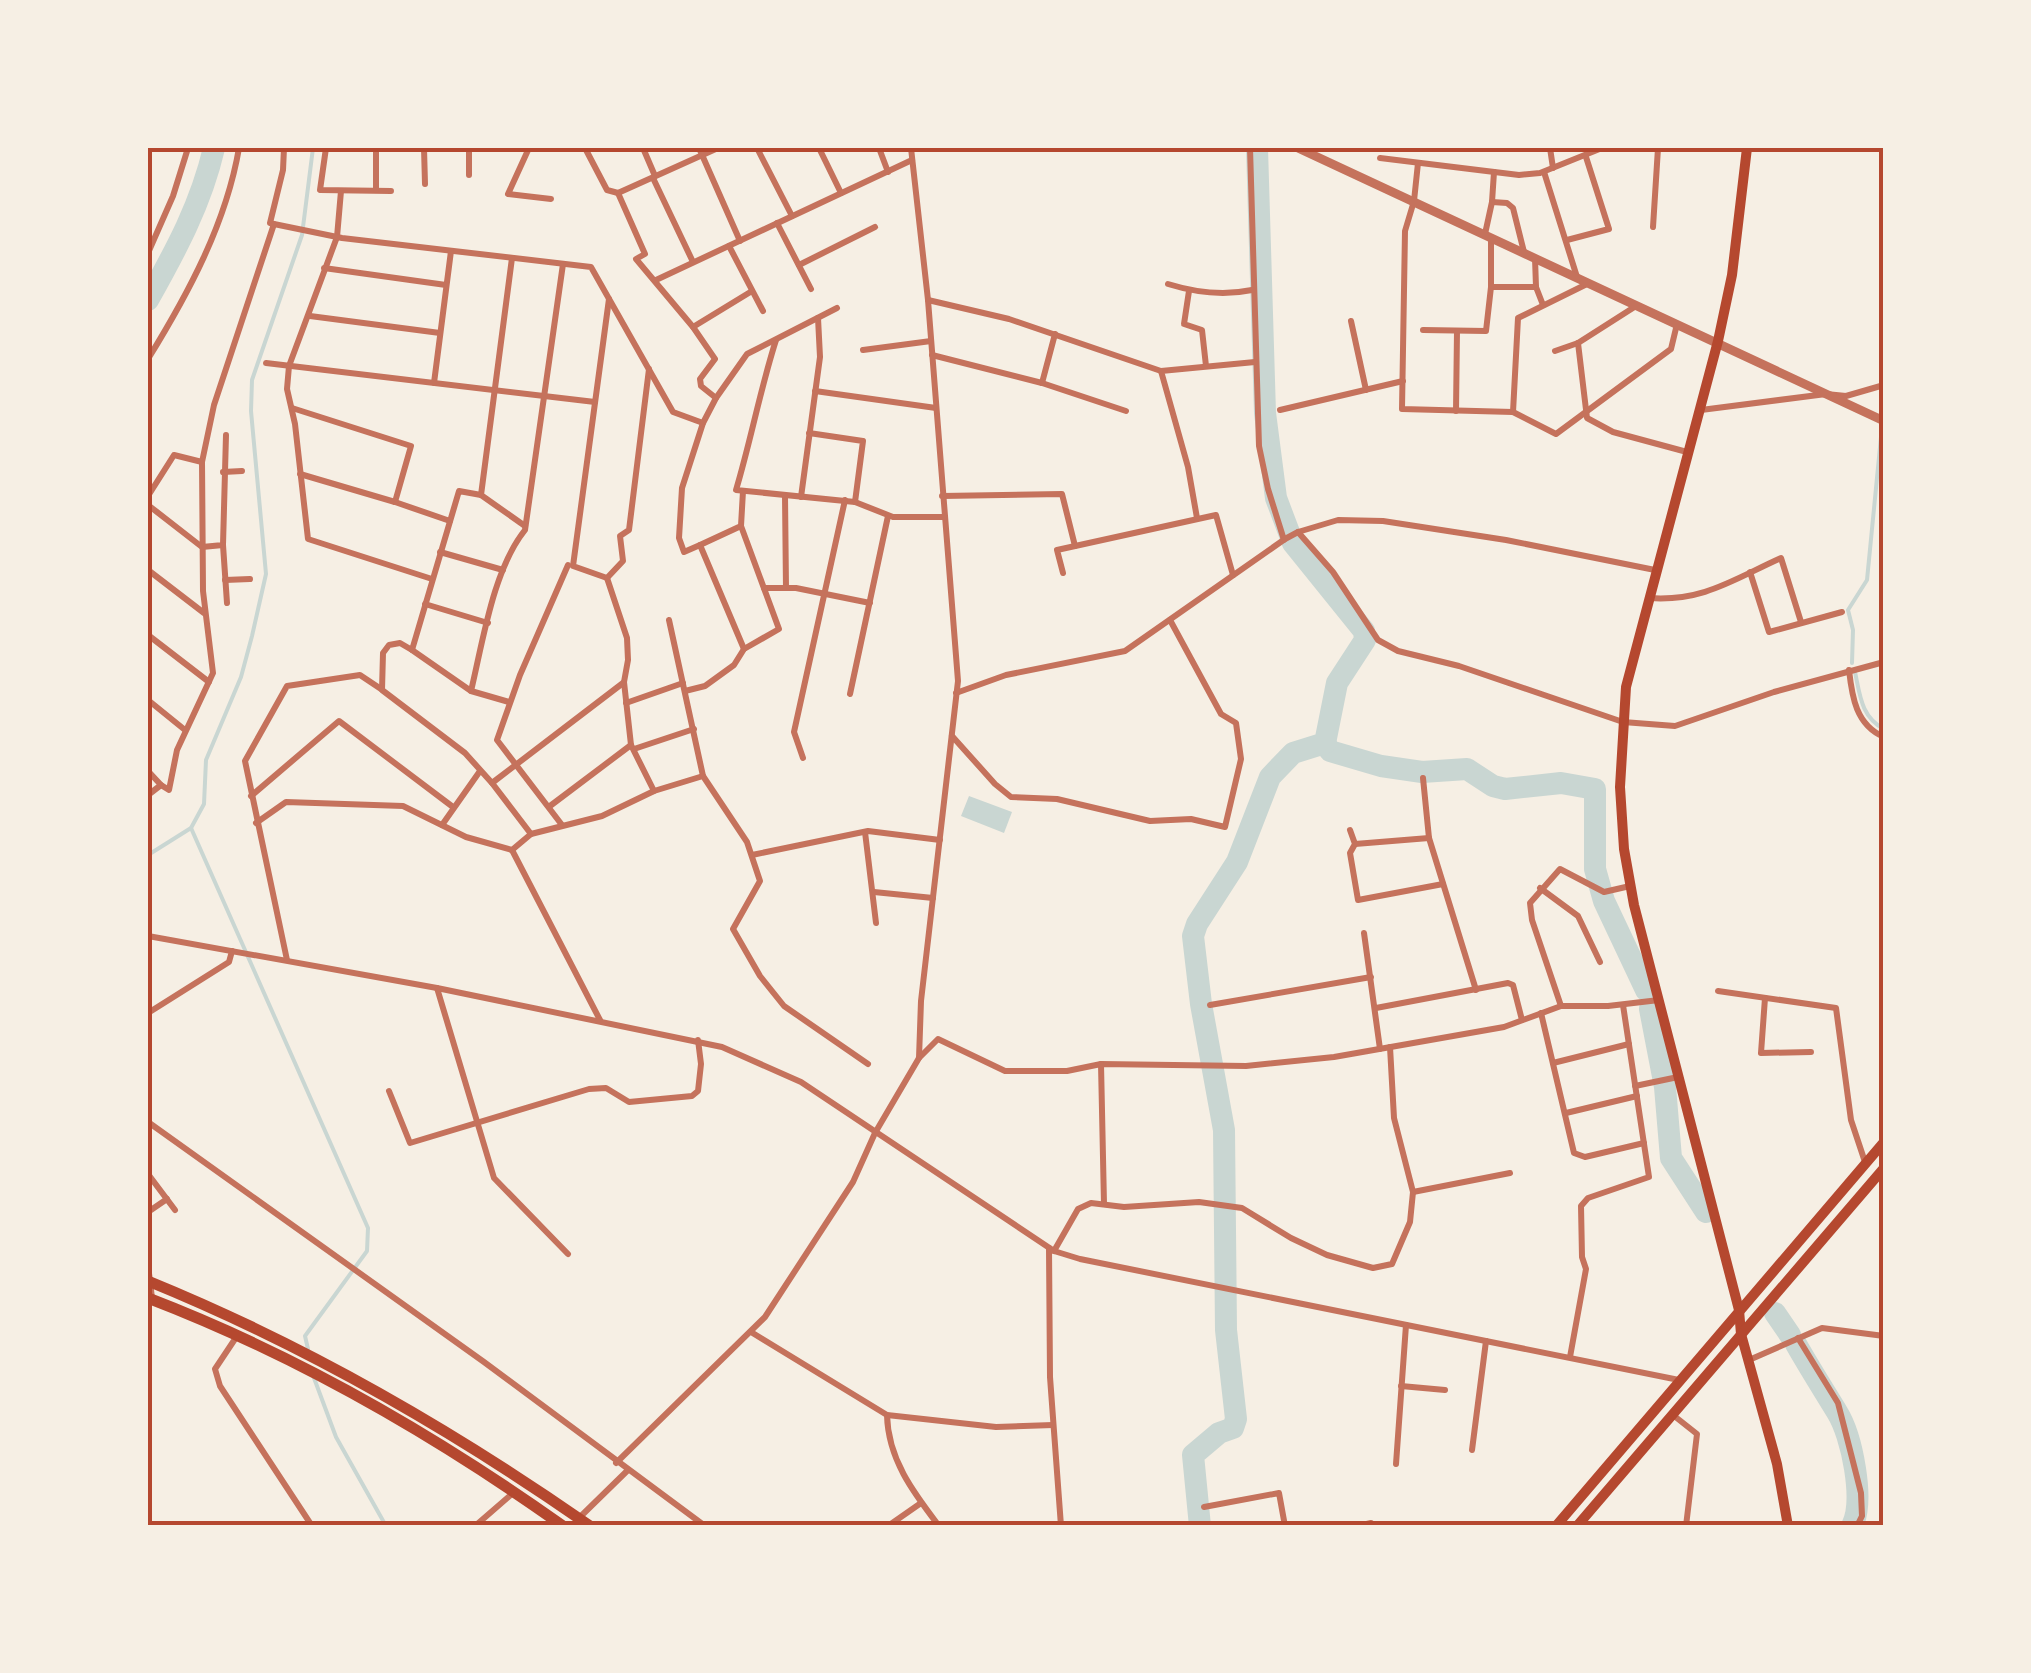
<svg xmlns="http://www.w3.org/2000/svg" width="2031" height="1673" font-family="'Crimson Pro',serif">
<style>
.water{fill:#c9d6d2}
.lines{fill:none;stroke-linecap:round;stroke-linejoin:round}
.stream{stroke:#c9d6d2;stroke-width:4}
.river{stroke:#c9d6d2;stroke-width:22}
.minor{stroke:#c5725c;stroke-width:6}
.tertiary{stroke:#c5725c;stroke-width:9}
.secondary{stroke:#b5482f;stroke-width:10}
.primary{stroke:#b5482f;stroke-width:10}
.trunk{stroke:#b5482f;stroke-width:11}
.neatline{fill:none;stroke:#b5482f;stroke-width:4}
</style>
<rect width="100%" height="100%" fill="#f6efe4"/>
<path class="water" d="M969,796l43,16 -8,21 -43,-17z"/>
<g class="lines">
<g class="stream">
<path d="M1852,663l1,-33 -5,-20 19,-30 14,-143"/>
<path d="M1855,672c5,23 6,45 29,57"/>
<path d="M191,828l177,400 -1,23 -62,85 3,13"/>
<path d="M148,855l43,-27 13,-24 2,-44 35,-83 11,-41 14,-62 -15,-163 1,-31 50,-145 11,-87"/>
<path d="M314,1378l22,59 50,89"/>
</g>
<g class="river">
<path d="M148,300c28,-50 53,-96 66,-152"/>
<path d="M1325,743l5,8 51,15 41,6 45,-3 26,17 12,3 56,-6 34,6v80l9,32 42,89"/>
<path d="M1650,1009l15,78 6,71 35,54"/>
<path d="M1775,1313l15,22"/>
<path d="M1796,1344c13,23 27,45 41,68 15,24 28,89 15,114"/>
<path d="M1200,1526l-7,-71 26,-22 14,-5 3,-9 -10,-89 -2,-200 -23,-126 -8,-68 4,-12 40,-62 33,-85 23,-24 32,-10 12,-60 28,-43 -1,-9 -71,-88 -17,-45 -11,-85 -8,-265"/>
</g>
<g class="minor">
<path d="M326,148l-6,42 71,1"/>
<path d="M376,148v42"/>
<path d="M424,148l1,36"/>
<path d="M469,148v27"/>
<path d="M529,148l-21,46 43,5"/>
<path d="M585,148l22,42 11,3 100,-45"/>
<path d="M643,148l12,28"/>
<path d="M699,148l41,93"/>
<path d="M757,148l35,68"/>
<path d="M819,148l22,45"/>
<path d="M879,148l9,24"/>
<path d="M1250,148l9,298 9,43 16,51"/>
<path d="M1550,148l3,20"/>
<path d="M1380,158l139,17 21,-2 62,-25"/>
<path d="M1418,163l-4,38 -9,30 -3,178 111,3 43,22 115,-85 6,-25"/>
<path d="M1544,172l33,105"/>
<path d="M653,178l40,84"/>
<path d="M341,191l-4,46 -48,129 -2,23 8,35 13,115 124,40"/>
<path d="M618,193l27,61 -9,5 57,68 22,32 -15,20 1,7 15,12"/>
<path d="M1492,202l15,1 6,5 11,44"/>
<path d="M777,223l34,66"/>
<path d="M274,224l68,14 249,29 82,145 30,11"/>
<path d="M1653,227l5,-79"/>
<path d="M1485,234l7,-32 2,-30"/>
<path d="M1567,240l42,-11 -23,-72"/>
<path d="M729,246l34,65"/>
<path d="M148,253l25,-57 15,-48"/>
<path d="M512,258l-31,237 44,31"/>
<path d="M1535,258l1,29 7,18"/>
<path d="M799,265l76,-38"/>
<path d="M324,268l122,17"/>
<path d="M656,280l256,-120"/>
<path d="M1168,284c29,9 55,12 84,6"/>
<path d="M1491,287h45"/>
<path d="M1189,291l-5,33 18,6 4,36"/>
<path d="M609,299l-36,267 34,12 16,-17 -3,-25 9,-6 20,-161"/>
<path d="M928,300l81,19 152,52"/>
<path d="M310,316l130,17"/>
<path d="M1351,321l15,69"/>
<path d="M693,327l59,-36"/>
<path d="M1423,330l63,1 5,-44v-50"/>
<path d="M776,340c-16,50 -25,100 -40,150l119,12 38,15h51"/>
<path d="M1578,343l9,75 26,14 74,20"/>
<path d="M863,350l68,-9"/>
<path d="M1555,351l23,-8 58,-37"/>
<path d="M932,355l110,28 84,28"/>
<path d="M148,359c40,-65 78,-135 91,-211"/>
<path d="M266,363l329,39"/>
<path d="M434,383l17,-132"/>
<path d="M1042,383l13,-49"/>
<path d="M815,391l121,17"/>
<path d="M292,408l119,38 -16,56"/>
<path d="M1280,410l123,-29"/>
<path d="M1701,410l125,-16 20,2 38,-11"/>
<path d="M1456,411l1,-80"/>
<path d="M1513,412l5,-94 71,-35"/>
<path d="M809,433l54,8 -8,61"/>
<path d="M202,462l12,-57 60,-181 -4,-1 13,-53 1,-22"/>
<path d="M223,472l19,-1"/>
<path d="M300,474l95,28 55,19"/>
<path d="M481,495l-22,-4 -47,159 -12,-7 -11,2 -6,8 -1,37 83,63 27,30 39,51"/>
<path d="M148,496l26,-41 28,7 1,129 10,82 -36,77 -8,40 -8,-5"/>
<path d="M785,496l1,92"/>
<path d="M942,496l120,-2 13,52"/>
<path d="M801,497l19,-140 -2,-39"/>
<path d="M148,505l54,42 21,-2 3,-110"/>
<path d="M1197,518l-9,-51 -27,-96 94,-9"/>
<path d="M1298,532l35,40 45,68 20,11 61,15 164,56 52,4 99,-34 110,-30"/>
<path d="M223,545l4,58"/>
<path d="M700,545l41,-19 2,-35"/>
<path d="M440,552l63,18"/>
<path d="M148,570l56,43"/>
<path d="M1750,572l19,60 73,-20"/>
<path d="M1063,573l-6,-23 159,-35 17,60"/>
<path d="M607,578l20,60 1,22 -4,22 7,63 23,46"/>
<path d="M225,580l25,-1"/>
<path d="M764,588h32l74,15"/>
<path d="M1649,598c54,4 85,-19 132,-40l20,64"/>
<path d="M425,604l63,19"/>
<path d="M669,620l34,156"/>
<path d="M148,635l61,47"/>
<path d="M744,649l-44,-104 -16,7 -5,-14 3,-50 21,-65 13,-25 31,-44 90,-46"/>
<path d="M412,650l59,41 38,11"/>
<path d="M1849,670c3,27 7,55 35,67"/>
<path d="M471,691c12,-50 22,-121 54,-161l38,-266"/>
<path d="M685,691l20,-5 29,-21 10,-16 35,-20 -38,-103"/>
<path d="M956,693l50,-18 119,-24 160,-112 13,-7 40,-12 45,1 123,19 149,30"/>
<path d="M850,694l38,-178"/>
<path d="M148,700l37,30"/>
<path d="M626,703l57,-20"/>
<path d="M952,736l43,48 16,13 46,2 93,22 41,-2 34,8 16,-68 -5,-36 -15,-9 -51,-94"/>
<path d="M634,749l60,-20"/>
<path d="M803,758l-9,-26 51,-232"/>
<path d="M148,771l13,14 -13,10"/>
<path d="M1423,778l6,60 47,152"/>
<path d="M492,783l131,-100"/>
<path d="M251,796l88,-75 114,86"/>
<path d="M550,806l81,-61"/>
<path d="M256,823l30,-21 117,4 63,31 46,13 19,-16 71,-18 52,-25 49,-15 44,66 13,39 -27,48 27,47 24,30 84,58"/>
<path d="M442,825l38,-54"/>
<path d="M562,825l-65,-85 23,-65 48,-110"/>
<path d="M1350,830l5,14 -5,9 8,47 85,-16"/>
<path d="M865,832l11,91"/>
<path d="M1355,844l74,-6"/>
<path d="M512,850l88,170"/>
<path d="M752,855l116,-24 72,9"/>
<path d="M1540,888l38,28 22,46"/>
<path d="M874,892l59,6"/>
<path d="M1364,933l16,116"/>
<path d="M148,936l289,52 285,59 79,35 253,169 26,8 599,121"/>
<path d="M287,960l-42,-199 42,-75 73,-11 21,14"/>
<path d="M437,988l57,190 74,76"/>
<path d="M1718,991l118,17 15,112 14,42"/>
<path d="M1765,998l-4,55 50,-1"/>
<path d="M1210,1005l161,-28"/>
<path d="M1561,1006l-29,-86 -2,-17 30,-34 44,23 26,-6"/>
<path d="M1376,1008l132,-25 5,2 9,35"/>
<path d="M148,1013l81,-51 3,-11"/>
<path d="M1541,1013l33,140 11,4 59,-14"/>
<path d="M919,1058l19,-19 67,32h62l34,-7 145,2 88,-9 170,-30 57,-21h47l51,-6"/>
<path d="M1553,1063l76,-19"/>
<path d="M1101,1064l3,140"/>
<path d="M1635,1086l43,-9"/>
<path d="M389,1091l21,52 179,-54 17,-1 23,14 63,-6 6,-5 3,-27 -3,-24"/>
<path d="M1566,1113l71,-17"/>
<path d="M148,1122l336,240 221,164"/>
<path d="M148,1174l27,36"/>
<path d="M1413,1192l97,-19"/>
<path d="M148,1212l19,-13"/>
<path d="M1049,1248l1,129 11,149"/>
<path d="M1054,1251l24,-42 13,-6 33,4 75,-5 43,6 49,30 36,17 46,13 19,-4 18,-42 3,-30 -19,-74 -4,-71"/>
<path d="M148,1265l4,33"/>
<path d="M751,1332l136,83 109,12 57,-2"/>
<path d="M237,1336l-22,33 5,17 92,140"/>
<path d="M1798,1338l40,65 23,90 1,23 -5,10"/>
<path d="M1570,1357l16,-88 -4,-12 -1,-51 7,-8 61,-21 -26,-172"/>
<path d="M1749,1360l73,-32 62,8"/>
<path d="M1401,1386l44,4"/>
<path d="M887,1415c1,44 26,77 52,111"/>
<path d="M1673,1415l24,19 -11,92"/>
<path d="M1472,1450l14,-109"/>
<path d="M616,1463l149,-146 88,-135 22,-49 44,-75 2,-57 37,-320 -30,-381 -17,-152"/>
<path d="M1396,1464l10,-139"/>
<path d="M1204,1507l75,-14 6,33"/>
<path d="M580,1517l47,-46"/>
<path d="M475,1526l38,-33"/>
<path d="M888,1526l33,-23"/>
<path d="M1358,1526l13,-3v3"/>
</g>
<path class="tertiary" d="M1298,148l586,273"/>
<path class="secondary" d="M1747,148l-15,127 -14,66 -92,346 -6,100 4,62 10,56 105,405 2,24 36,130 11,62"/>
<g class="primary">
<path d="M1556,1526l328,-384"/>
<path d="M1577,1526l307,-358"/>
</g>
<g class="trunk">
<path d="M148,1281c157,64 303,148 442,245"/>
<path d="M148,1298c146,56 287,137 415,228"/>
</g>
</g>
<rect width="2031" height="1673" fill="none" stroke="#f6efe4" stroke-width="300"/>
<rect x="150" y="150" width="1731" height="1373" class="neatline"/>
</svg>
